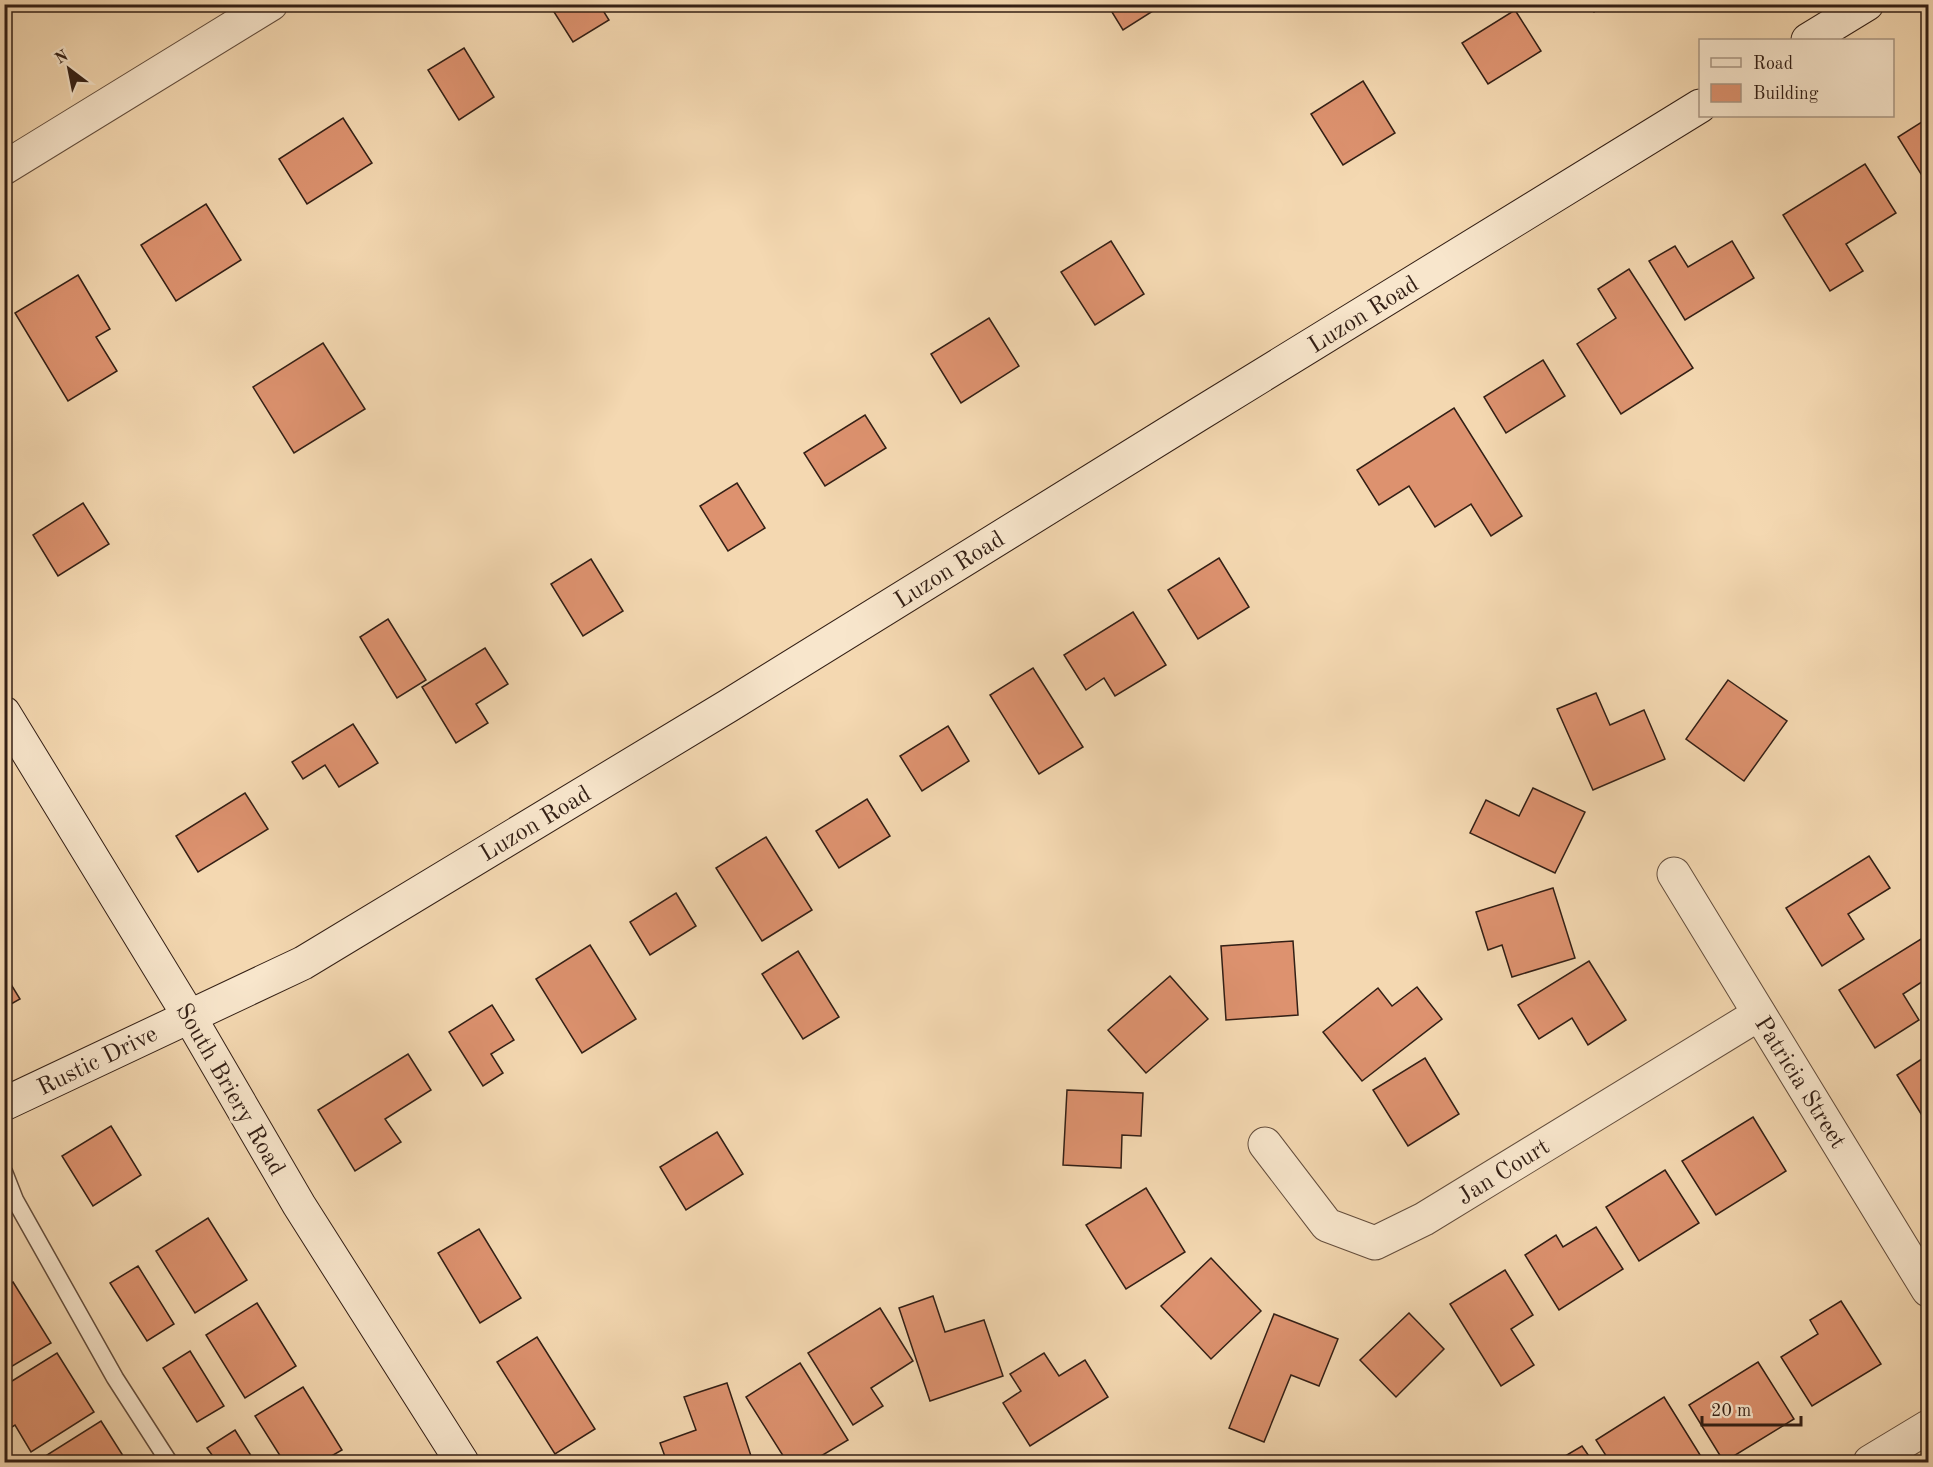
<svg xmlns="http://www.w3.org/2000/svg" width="1933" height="1467" font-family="'Old Standard TT',serif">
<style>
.building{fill:#dd926f;stroke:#331f15;stroke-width:1.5}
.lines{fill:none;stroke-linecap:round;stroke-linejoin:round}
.lane-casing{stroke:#634d3c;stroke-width:19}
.street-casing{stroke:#634d3c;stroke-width:35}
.secondary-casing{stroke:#331f15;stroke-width:35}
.lane{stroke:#f8e6cc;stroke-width:16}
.street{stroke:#f8e6cc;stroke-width:33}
.secondary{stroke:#f8e6cc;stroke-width:33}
.labels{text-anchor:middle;stroke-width:6;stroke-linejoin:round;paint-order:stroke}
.street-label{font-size:24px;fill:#331f15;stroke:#f8e6cc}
</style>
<rect width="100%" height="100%" fill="#f4d8b1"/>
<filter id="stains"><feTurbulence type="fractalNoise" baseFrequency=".00333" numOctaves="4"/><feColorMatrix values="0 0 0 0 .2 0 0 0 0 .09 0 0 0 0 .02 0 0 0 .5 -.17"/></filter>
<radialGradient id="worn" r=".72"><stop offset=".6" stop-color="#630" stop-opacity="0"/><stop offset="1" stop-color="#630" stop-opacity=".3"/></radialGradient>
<g class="building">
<path d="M4,4h15l-15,9z"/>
<path d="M549,4h50l10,16 -36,22z"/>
<path d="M1107,4h57l-41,26z"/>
<path d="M1589,4h17l-12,8z"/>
<path d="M1515,10l26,41 -53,33 -26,-41z"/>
<path d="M464,48l30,49 -35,23 -31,-50z"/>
<path d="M1363,81l32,52 -52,32 -32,-51z"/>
<path d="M343,118l29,45 -65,41 -28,-45z"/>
<path d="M1928,118v51l-7,5 -23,-37z"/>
<path d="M1865,164l31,49 -50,31 17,27 -33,20 -47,-76z"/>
<path d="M206,204l35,56 -65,41 -35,-56z"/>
<path d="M1111,241l33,53 -49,31 -34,-53z"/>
<path d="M1732,241l22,37 -69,42 -36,-59 26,-15 13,21z"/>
<path d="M1629,269l64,99 -72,46 -44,-70 39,-26 -18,-29z"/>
<path d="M78,275l32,54 -14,8 21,34 -49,30 -53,-88z"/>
<path d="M989,318l30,48 -58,37 -30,-49z"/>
<path d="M323,343l42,66 -71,44 -41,-66z"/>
<path d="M1543,360l22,36 -59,37 -22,-36z"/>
<path d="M1454,408l68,108 -31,20 -20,-32 -36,23 -26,-41 -30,19 -22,-35z"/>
<path d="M865,415l21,33 -61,38 -21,-33z"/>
<path d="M737,483l28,45 -37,23 -28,-45z"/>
<path d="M83,503l26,41 -51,32 -25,-41z"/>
<path d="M1219,558l30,49 -51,32 -30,-49z"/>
<path d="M591,559l32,52 -40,25 -32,-52z"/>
<path d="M1133,612l33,53 -51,31 -11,-18 -18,12 -22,-35z"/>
<path d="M388,619l38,61 -29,18 -37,-61z"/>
<path d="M485,648l23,36 -32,20 12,19 -32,20 -34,-56z"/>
<path d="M1033,668l50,79 -44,27 -49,-79z"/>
<path d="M1728,680l59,41 -43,60 -58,-42z"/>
<path d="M1596,693l14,32 34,-15 21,49 -72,31 -36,-81z"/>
<path d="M353,724l25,39 -39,24 -14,-22 -22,14 -11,-17z"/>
<path d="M948,726l21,35 -47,30 -22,-35z"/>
<path d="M1533,788l52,24 -30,61 -85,-40 16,-33 33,16z"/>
<path d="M245,793l23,36 -70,43 -22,-36z"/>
<path d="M867,799l23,37 -51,32 -23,-37z"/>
<path d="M766,837l46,73 -50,31 -46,-73z"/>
<path d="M1869,856l21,32 -42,26 16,25 -42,27 -36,-58z"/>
<path d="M1553,888l22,70 -63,19 -10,-32 -14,5 -12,-38z"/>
<path d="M676,893l20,33 -46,29 -20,-33z"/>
<path d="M1921,939l7,12v27l-25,16 16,26 -44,28 -36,-58z"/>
<path d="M1293,941l5,74 -72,5 -5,-74z"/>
<path d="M590,945l46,74 -54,34 -46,-74z"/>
<path d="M798,951l41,66 -36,22 -41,-65z"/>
<path d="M1589,961l37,59 -38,25 -16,-27 -33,21 -21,-34z"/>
<path d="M4,973l16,26 -16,9z"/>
<path d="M1170,976l38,43 -62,54 -38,-43z"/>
<path d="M1417,987l25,32 -80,62 -39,-49 55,-44 14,18z"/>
<path d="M492,1005l22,35 -23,14 12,19 -20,13 -34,-54z"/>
<path d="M408,1054l23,36 -46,29 16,23 -46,29 -37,-61z"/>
<path d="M1928,1055v70l-31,-50z"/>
<path d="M1425,1058l34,56 -51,32 -35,-56z"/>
<path d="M1067,1090l76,3 -2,43 -19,-1 -1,33 -58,-3z"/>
<path d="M1753,1117l33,54 -70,44 -34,-54z"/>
<path d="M111,1126l30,49 -48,31 -31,-50z"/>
<path d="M717,1132l26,42 -57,36 -26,-43z"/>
<path d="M1665,1170l34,53 -60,38 -33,-54z"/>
<path d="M1146,1188l39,64 -59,37 -40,-64z"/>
<path d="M208,1218l39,62 -52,33 -39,-62z"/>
<path d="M1596,1227l27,42 -64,41 -34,-55 31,-20 7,12z"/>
<path d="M479,1229l42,69 -41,25 -42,-70z"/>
<path d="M4,1257l7,10 -7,4z"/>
<path d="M1211,1258l50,53 -50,48 -50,-53z"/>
<path d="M138,1266l36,58 -27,17 -37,-58z"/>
<path d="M1505,1270l28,45 -22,14 23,36 -33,21 -51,-82z"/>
<path d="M13,1282l38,61 -47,28v-83z"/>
<path d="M933,1296l12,36 39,-12 19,56 -73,25 -31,-93z"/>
<path d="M1841,1301l40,63 -69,42 -31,-49 37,-23 -8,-14z"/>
<path d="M257,1303l39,63 -51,32 -39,-63z"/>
<path d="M880,1308l33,53 -42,27 12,18 -30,19 -45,-72z"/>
<path d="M1409,1313l35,36 -48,48 -36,-37z"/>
<path d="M1274,1314l64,25 -19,47 -28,-11 -27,67 -35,-14z"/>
<path d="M537,1337l58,92 -40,25 -58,-92z"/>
<path d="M190,1351l34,55 -27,16 -34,-54z"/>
<path d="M57,1353l37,59 -63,40 -16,-27 -11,7v-46z"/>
<path d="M1044,1353l15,23 26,-16 23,37 -78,49 -27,-43 18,-12 -11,-17z"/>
<path d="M1758,1362l36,57 -70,43 -35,-57z"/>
<path d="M800,1363l48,77 -37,22h-24l-41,-65z"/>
<path d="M727,1383l26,79h-86l-7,-19 36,-13 -12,-33z"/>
<path d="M303,1387l39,63 -21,12h-37l-29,-46z"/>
<path d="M1664,1397l38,61 -7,4h-85l-14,-22z"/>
<path d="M101,1421l26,41h-87l-1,-2z"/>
<path d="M235,1430l20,32h-38l-10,-14z"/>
<path d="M1582,1446l11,16h-38z"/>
</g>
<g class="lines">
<g class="lane-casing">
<path id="lane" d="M4,1172l11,28 100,178 54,84"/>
</g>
<g class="street-casing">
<g id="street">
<path d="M4,168l267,-164"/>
<path d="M1674,874l254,416"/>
<path d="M1265,1144l62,81 48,18 49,-24 335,-205"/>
<path d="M1870,1462l58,-35"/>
</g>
</g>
<g class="secondary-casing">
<g id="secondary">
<path d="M1808,40l59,-36"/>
<path d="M4,713l185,303 110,189 163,257"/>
<path d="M4,1104l299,-141 425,-257 468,-290 504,-310"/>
</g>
</g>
<use href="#lane" class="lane"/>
<use href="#street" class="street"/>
<use href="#secondary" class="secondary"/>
</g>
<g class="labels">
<g class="street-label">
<text transform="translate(1363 314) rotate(-32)" y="8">Luzon Road</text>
<text transform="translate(949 569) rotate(-32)" y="8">Luzon Road</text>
<text transform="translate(535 823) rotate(-31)" y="8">Luzon Road</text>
<text transform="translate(97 1060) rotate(-26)" y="8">Rustic Drive</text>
<text transform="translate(1801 1082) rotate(58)" y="8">Patricia Street</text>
<text transform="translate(231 1089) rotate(60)" y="8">South Briery Road</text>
<text transform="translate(1503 1171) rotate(-32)" y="8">Jan Court</text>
</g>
</g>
<rect width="1933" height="1467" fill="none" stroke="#f4d8b1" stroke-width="24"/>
<rect x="6" y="6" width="1921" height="1455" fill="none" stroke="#331f15" stroke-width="3"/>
<rect x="12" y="12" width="1909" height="1443" fill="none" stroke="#331f15" stroke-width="1.5"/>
<rect x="1699" y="39" width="195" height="78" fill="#f8e6cc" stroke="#a99683" stroke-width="1.5"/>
<rect x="1711" y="58" width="30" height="9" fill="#f8e6cc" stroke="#a99683" stroke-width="1.5"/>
<text x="1753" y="69" font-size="18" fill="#331f15">Road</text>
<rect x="1711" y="84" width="30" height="18" fill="#dd926f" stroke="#a99683" stroke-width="1.5"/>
<text x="1753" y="99" font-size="18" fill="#331f15">Building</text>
<g transform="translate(69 69) rotate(328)" stroke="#f8e6cc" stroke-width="4.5" paint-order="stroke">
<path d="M0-4.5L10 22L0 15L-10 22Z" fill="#331f15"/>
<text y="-9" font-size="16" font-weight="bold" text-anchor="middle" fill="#331f15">N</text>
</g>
<path d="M1702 1416v9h99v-9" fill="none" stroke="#331f15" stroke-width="3"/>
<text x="1711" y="1416" font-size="18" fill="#331f15" stroke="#f8e6cc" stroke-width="4.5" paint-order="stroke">20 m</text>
<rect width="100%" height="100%" filter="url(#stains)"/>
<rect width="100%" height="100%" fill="url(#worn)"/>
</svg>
